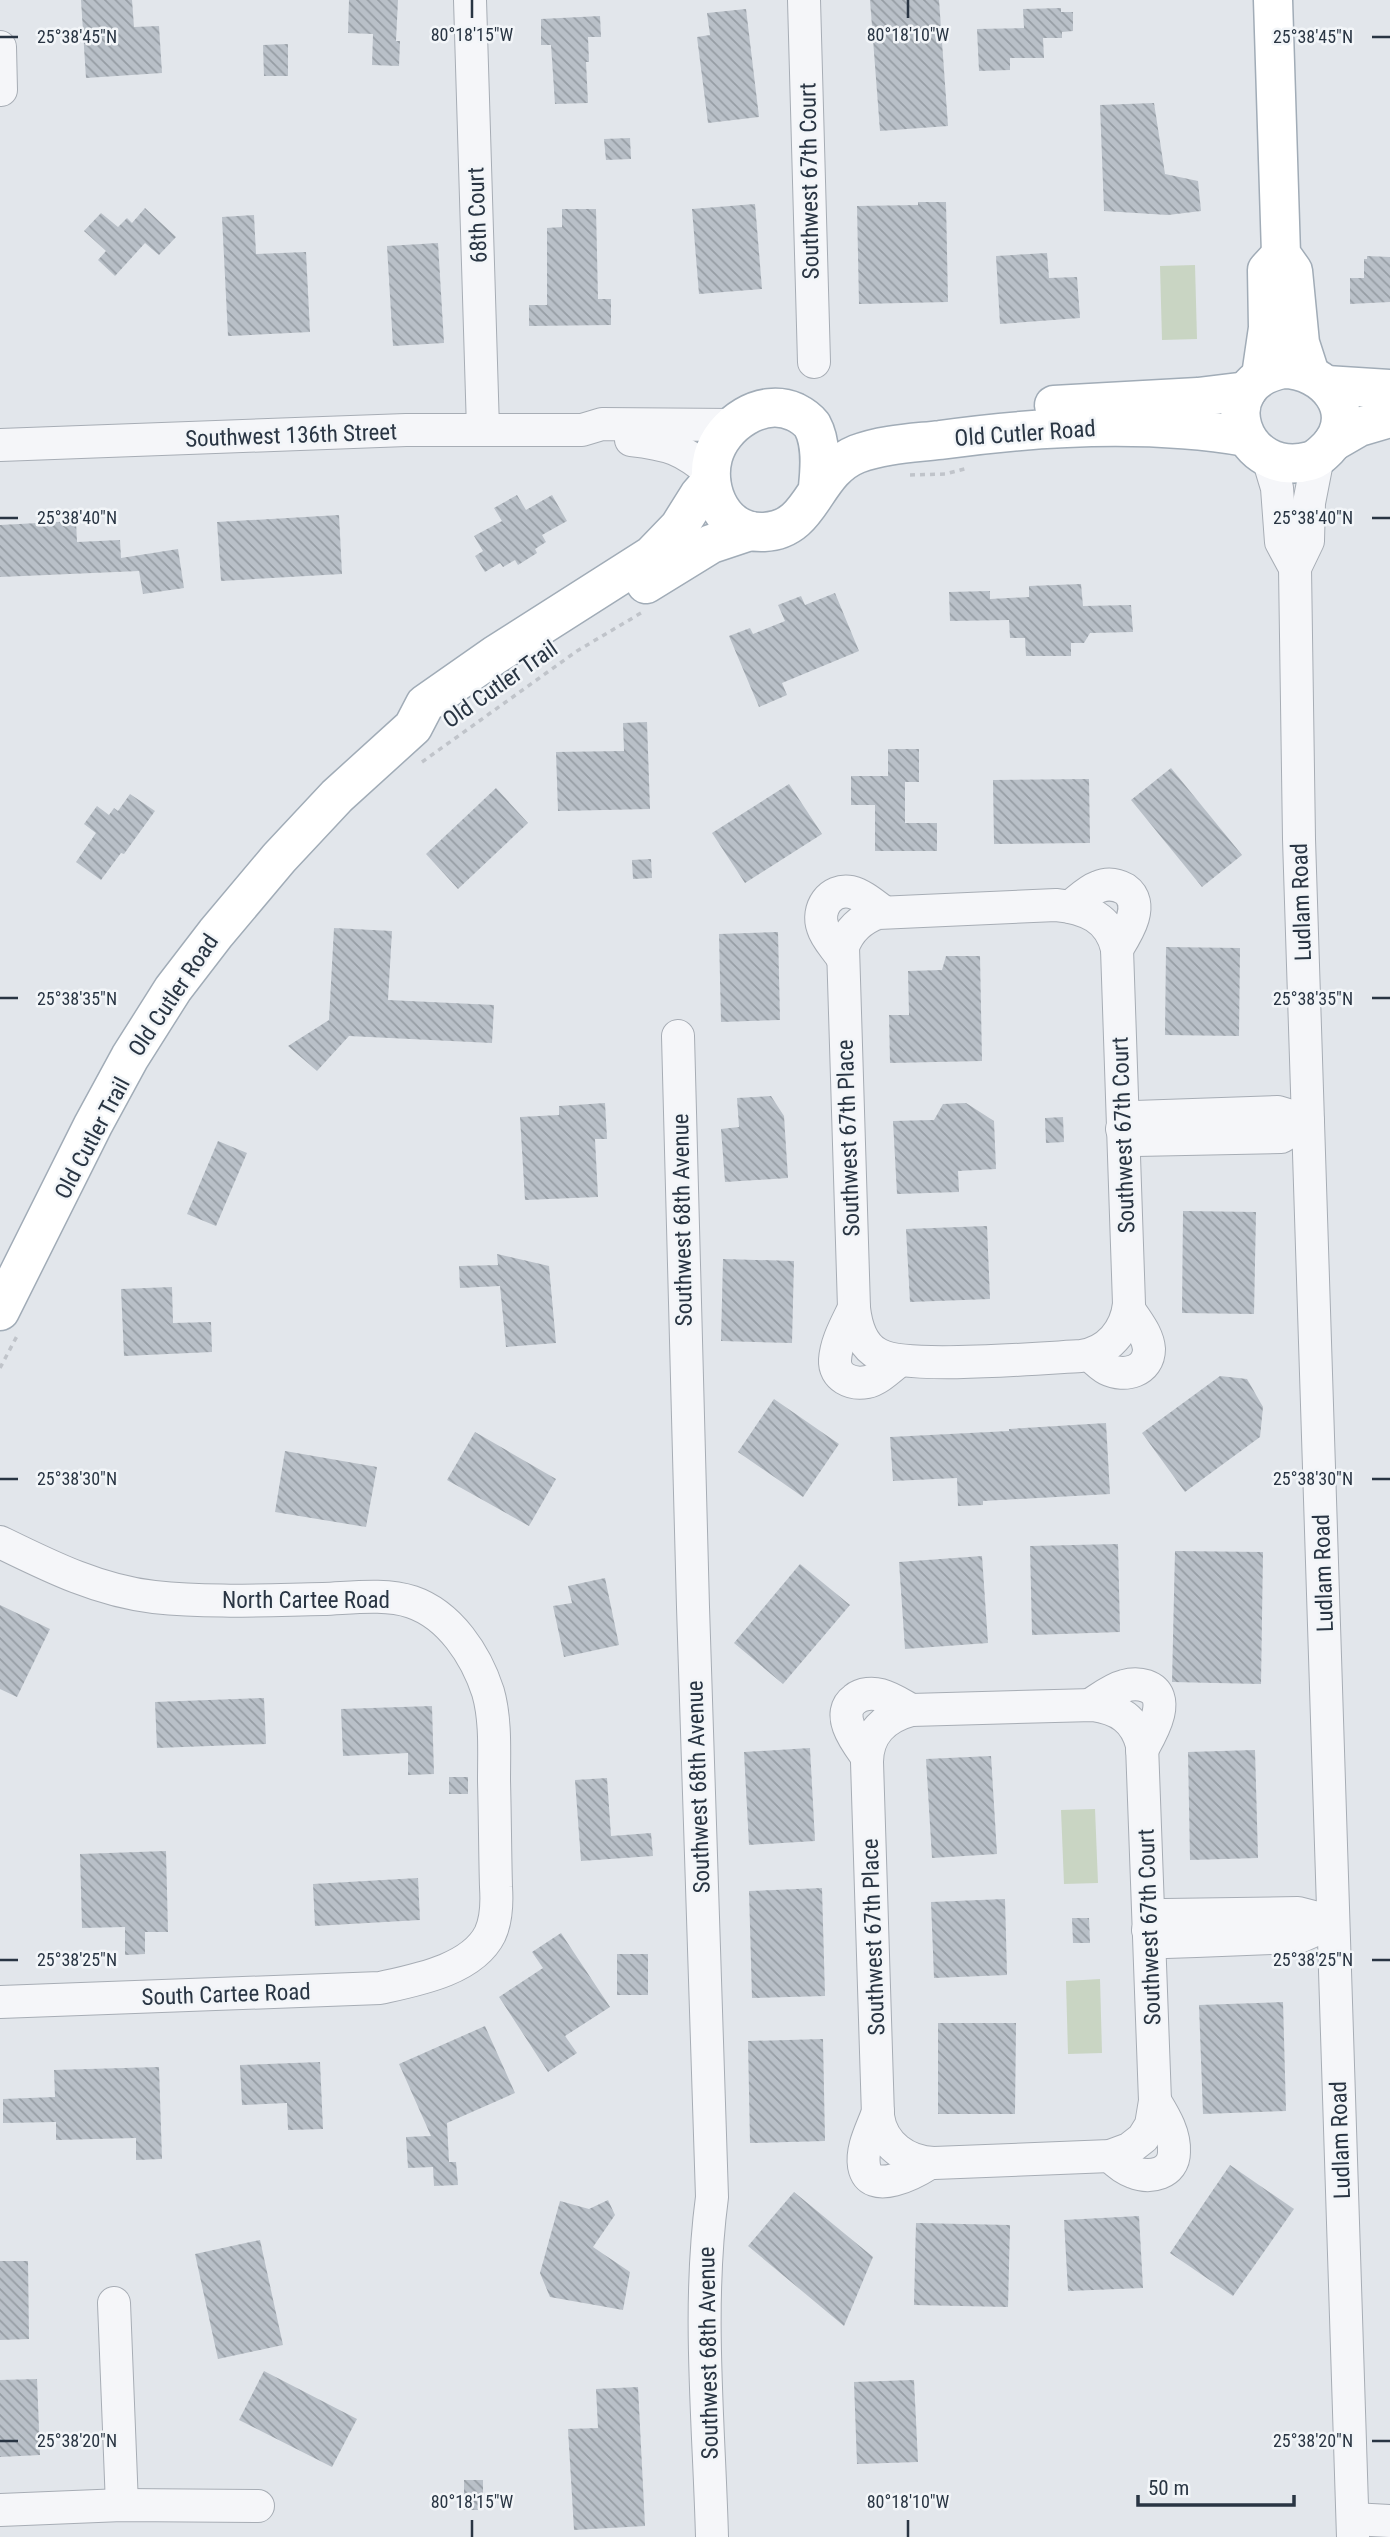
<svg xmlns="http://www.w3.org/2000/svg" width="1390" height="2537" font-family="'Roboto Condensed',sans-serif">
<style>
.garden{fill:#c9d5c3}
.building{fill:url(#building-back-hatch)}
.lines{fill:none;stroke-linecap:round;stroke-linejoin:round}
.minor-casing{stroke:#a7adb5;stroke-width:34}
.major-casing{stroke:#a1acb7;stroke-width:41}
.path{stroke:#c0c4ca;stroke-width:3.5;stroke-dasharray:5 5;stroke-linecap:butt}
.minor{stroke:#f5f6f9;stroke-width:32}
.major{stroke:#fff;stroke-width:38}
.ticks{fill:none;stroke:#293543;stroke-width:2.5}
.labels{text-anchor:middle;stroke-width:5;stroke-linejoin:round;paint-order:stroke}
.street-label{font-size:23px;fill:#293543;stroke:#f2f5f8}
.ticks-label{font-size:18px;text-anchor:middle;fill:#293543;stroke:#f2f5f8;stroke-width:5;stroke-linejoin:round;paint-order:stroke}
</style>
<defs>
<pattern id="building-back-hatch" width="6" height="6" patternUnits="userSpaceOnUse" patternTransform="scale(1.75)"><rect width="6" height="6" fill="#b9c0c8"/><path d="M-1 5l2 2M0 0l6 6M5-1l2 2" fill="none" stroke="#969da4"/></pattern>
</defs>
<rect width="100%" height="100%" fill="#e2e6eb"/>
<g class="garden">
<path d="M1195,265l2,74 -35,1 -2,-74z"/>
<path d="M1095,1809l3,74 -34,1 -3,-74z"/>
<path d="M1100,1979l2,74 -34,1 -2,-73z"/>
</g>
<g class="building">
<path d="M81,0h51l2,27 25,-1 3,47 -76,5z"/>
<path d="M349,0h49l-2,41h4l-1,25 -27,-1 1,-31 -25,-1z"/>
<path d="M870,0h69l9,126 -68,5z"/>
<path d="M1061,8v4h12v19l-11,1v6h-19l1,20h-34v12l-31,1 -2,-42 47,-1 -1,-19z"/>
<path d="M746,9l13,108 -51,6 -11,-86 13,-2 -3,-22z"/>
<path d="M600,16l1,21h-13l1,25h-3l2,41 -33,1 -4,-59h-10v-26z"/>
<path d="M288,44v32h-24l-1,-31z"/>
<path d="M1154,103l11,71 33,7 3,30 -33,4 -64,-4 -4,-106z"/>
<path d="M630,138l1,21 -25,1 -2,-21z"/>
<path d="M918,202h28l2,100 -89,2 -2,-98 61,-1z"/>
<path d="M755,204l7,85 -63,5 -7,-85z"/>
<path d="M145,208l31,29 -17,18 -14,-12 -30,33 -17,-16 8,-9 -22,-20 17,-18 17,14 9,-9 5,5z"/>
<path d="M562,209h34l2,90h13v26l-82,1v-21h18v-77l15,-1z"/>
<path d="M254,215l2,39 50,-2 4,80 -82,4 -6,-119z"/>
<path d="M438,243l6,100 -51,3 -6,-100z"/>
<path d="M1047,253l2,25 28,-1 3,41 -80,6 -4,-68z"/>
<path d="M1367,256l23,1v45l-40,2v-26h14v-19h3z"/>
<path d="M517,495l9,15 26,-15 15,26 -25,14 4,7 -11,7 2,4 -19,12 -3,-5 -12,7 -3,-4 -15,9 -10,-16 8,-5 -9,-15 28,-15 -8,-13z"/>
<path d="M339,515l3,59 -121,7 -4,-59z"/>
<path d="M76,521l1,21 43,-2 1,18 57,-9 6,39 -41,6 -4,-23 -139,6v-52z"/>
<path d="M1081,584l2,22 48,-1 2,27 -43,1 -6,10h-13v13h-45l-1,-18h-15l-1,-18 -59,1 -1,-29 41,-1v8l39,-2v-11z"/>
<path d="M835,593l24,58 -77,32 5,12 -28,12 -30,-71 21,-8 3,6 32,-13 -7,-16 23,-9 4,9z"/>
<path d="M647,722l3,87 -92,2 -2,-59 68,-1 -1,-28z"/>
<path d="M888,749h31v33h-14v41h32v28h-62v-46h-24v-29h37z"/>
<path d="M1171,768l71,87 -40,32 -71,-87z"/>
<path d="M1089,779l1,64 -96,1 -1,-64z"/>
<path d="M789,784l33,50 -77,49 -33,-50z"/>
<path d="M496,788l32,35 -70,66 -32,-35z"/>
<path d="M130,794l25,17 -31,43 -3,-1 -20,27 -25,-18 20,-29 -12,-9 13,-18 12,9 5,-7 4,3z"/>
<path d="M651,859l1,19 -19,1 -1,-19z"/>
<path d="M334,928l58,3 -4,69 106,5 -2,38 -143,-7 -32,35 -29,-25 41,-26z"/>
<path d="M778,932l2,88 -59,2 -2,-88z"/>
<path d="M1166,947l74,1 -1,88 -74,-1z"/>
<path d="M946,956h34l2,105 -92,2 -1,-48h20l-1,-44 34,-1z"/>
<path d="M771,1096l13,20 4,62 -63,4 -4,-53 18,-2 -2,-29z"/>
<path d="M605,1103l2,36h-12l3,58 -73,3 -5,-83 39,-2v-9z"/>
<path d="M966,1103l28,18 2,48 -38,2 1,21 -62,2 -4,-73 41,-1 9,-16z"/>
<path d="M1063,1117l1,25 -18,1 -1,-25z"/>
<path d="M218,1141l29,12 -31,73 -29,-12z"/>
<path d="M1183,1211l73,1 -2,102 -72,-1z"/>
<path d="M987,1226l3,73 -80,3 -4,-73z"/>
<path d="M497,1254l52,12 7,77 -50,4 -6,-61 -40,2 -1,-22 39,-1z"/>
<path d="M723,1259l71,2 -2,82 -71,-2z"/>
<path d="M172,1287l1,36 38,-1 1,30 -88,4 -3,-67z"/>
<path d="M1220,1376l27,3 16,28 -3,30 -75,55 -43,-59z"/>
<path d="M774,1399l65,45 -36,53 -65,-45z"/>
<path d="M1106,1423l4,71 -127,7v4l-25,1 -1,-28 -64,3 -3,-44 119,-6v-2z"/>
<path d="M475,1432l81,47 -27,47 -82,-46z"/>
<path d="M285,1451l92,16 -11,60 -91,-15z"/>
<path d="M1118,1544l2,88 -88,3 -2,-89z"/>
<path d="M1175,1551l88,1 -2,132 -89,-2z"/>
<path d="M982,1556l6,87 -83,6 -6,-87z"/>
<path d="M800,1564l50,41 -67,79 -49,-41z"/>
<path d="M605,1578l14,67 -55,12 -11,-51 19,-3 -4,-17z"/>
<path d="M0,1605l50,24 -33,68 -17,-8z"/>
<path d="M264,1698l2,46 -109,4 -2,-46z"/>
<path d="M432,1706l2,68 -26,1v-22l-65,3 -2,-47z"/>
<path d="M810,1748l5,93 -66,4 -5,-93z"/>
<path d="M1255,1750l3,108 -68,2 -2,-108z"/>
<path d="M991,1756l6,98 -65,4 -6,-99z"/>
<rect x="449" y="1777" width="19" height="17"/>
<path d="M607,1778l4,58 40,-3 2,23 -72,5 -6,-81z"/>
<path d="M166,1851l2,81h-23v22l-20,1v-28l-43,1 -2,-74z"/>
<path d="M418,1878l2,42 -105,6 -2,-42z"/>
<path d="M822,1888l3,108 -73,2 -3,-107z"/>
<path d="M1005,1899l2,76 -73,3 -3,-76z"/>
<path d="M1072,1918h17l1,25h-17z"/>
<path d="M561,1933l49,74 -45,29 12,17 -29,19 -49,-75 44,-29 -11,-16z"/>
<rect x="617" y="1954" width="31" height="41"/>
<path d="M1283,2002l3,109 -83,3 -4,-109z"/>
<path d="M938,2023h78l-1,91h-77z"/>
<path d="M485,2026l30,67 -68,30 2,39h7l2,23 -24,1 -1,-19 -25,1 -2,-31 25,-1 -32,-72z"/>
<path d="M823,2039l2,102 -75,2 -2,-102z"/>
<path d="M320,2062l3,67 -35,1 -1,-27 -45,2 -2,-40z"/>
<path d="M159,2067l3,92 -26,1v-22l-80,2v-18l-53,1v-24l52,-2 -1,-27z"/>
<path d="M1230,2165l64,44 -61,87 -63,-43z"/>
<path d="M794,2192l79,65 -29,69 -96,-80z"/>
<path d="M608,2200l7,15 -22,32 37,25 -7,38 -73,-13 -10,-24 20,-72 29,8z"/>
<path d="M1139,2216l4,72 -75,3 -4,-71z"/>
<path d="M916,2223l94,2 -2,82 -94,-2z"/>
<path d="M260,2240l23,105 -65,14 -23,-105z"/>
<path d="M0,2261h28l1,78 -29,1z"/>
<path d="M264,2371l93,48 -25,48 -93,-47z"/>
<path d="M37,2379l3,76 -40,2v-77z"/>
<path d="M914,2380l4,82 -61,2 -3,-82z"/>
<path d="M638,2387l7,139 -71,4 -6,-101 30,-1 -2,-39z"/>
<rect x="464" y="2480" width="19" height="30"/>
</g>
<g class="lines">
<g class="minor-casing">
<g id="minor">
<path d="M470,0l13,429"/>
<path d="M804,0l10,362"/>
<path d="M0,47l1,43"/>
<path d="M631,440c37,4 52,9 80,33"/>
<path d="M0,445l406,-15h176l20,-6 132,1"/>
<path d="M1268,458l9,30 4,54 14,26 4,271 54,1698"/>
<path d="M1295,568l13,-27 1,-38 9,-46"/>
<path d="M1056,905c30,3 54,13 61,44l12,355c-3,27 -21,48 -48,52 -38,2 -177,14 -203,-2 -17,-9 -22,-29 -24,-46l-11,-361c6,-17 18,-28 35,-34z"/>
<path d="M1070,907c9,-7 17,-16 28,-20 9,-4 18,-3 27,2 21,15 2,44 -8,60"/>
<path d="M841,956c-6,-9 -15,-18 -18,-28 -7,-19 7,-40 28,-36 12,3 23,13 33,20"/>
<path d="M678,1036l15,571 19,590c-15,112 -3,227 0,340"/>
<path d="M1278,1112l30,9 -27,16 -145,3 -14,-11 13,-12z"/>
<path d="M854,1308c-8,17 -18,34 -19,52 -1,17 16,25 32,22 11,-2 23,-14 32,-21"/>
<path d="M1090,1355c5,5 11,11 17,14 18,9 42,2 42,-20 -1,-15 -13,-28 -20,-40"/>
<path d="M0,1542c49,24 99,49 154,55 56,6 112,3 169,2 28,-1 62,-6 89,3 38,13 64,53 76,90 8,28 6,60 6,89 1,36 1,71 2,106 1,15 1,32 -6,47 -18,36 -74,46 -110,54l-380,14"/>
<path d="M1090,1705c11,-7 22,-16 34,-19 7,-2 16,-2 22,0 28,10 5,48 -4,64"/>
<path d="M1093,1705c26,4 42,14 49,40l13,356 -4,24 -8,13 -14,11 -19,7 -176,7c-27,-1 -52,-18 -56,-47l-11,-354c0,-29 18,-45 44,-52z"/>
<path d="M867,1757c-10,-14 -33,-43 -12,-58 7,-6 18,-6 26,-4 11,3 21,10 30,15"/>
<path d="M1298,1913l35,9 -34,15 -103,4 -30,1 -18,-12 17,-15z"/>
<path d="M878,2112c-6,17 -17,36 -14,54 6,32 52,6 66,-3"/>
<path d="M1110,2156c7,7 14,13 23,16 17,7 41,2 41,-20 1,-19 -10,-36 -19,-51"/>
<path d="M114,2303l8,202"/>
<path d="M0,2510l122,-5 136,1"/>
<path d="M1353,2519l37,2"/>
</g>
</g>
<g class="major-casing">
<g id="major">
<path d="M1273,0l8,254 12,17 7,72 10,31"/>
<path d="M1283,369c42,0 78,43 45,79 -5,5 -11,11 -18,13 -68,19 -102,-77 -27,-92z"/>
<path d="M1261,376l7,-48 -1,-58 11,-12"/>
<path d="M1326,385l64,4"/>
<path d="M1054,405l144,-8 49,-6"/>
<path d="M1333,442l26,-15 31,-9"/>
<path d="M818,487c2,-19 4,-44 -6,-62 -4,-5 -11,-10 -17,-13 -33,-15 -73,12 -82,45 -9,34 11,77 51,75 50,-2 48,-60 93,-78 26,-10 57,-11 83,-14 101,-14 206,-20 306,-3"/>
<path d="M646,584l65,-40 39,-13"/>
<path d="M0,1311l93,-186 37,-68 43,-68 43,-56 63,-75 58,-62 76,-69 12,-23 70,-49 157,-100 27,-28 20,-32 12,-14"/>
</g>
</g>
<g class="path">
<path d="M910,475l35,-1 23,-6"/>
<path d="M422,762l155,-111 64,-38"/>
<path d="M0,1368l17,-32"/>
</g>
<use href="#minor" class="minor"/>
<use href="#major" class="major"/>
</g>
<path class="ticks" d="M472,0v18M908,0v18M0,37h18M1372,37h18M0,518h18M1372,518h18M0,998h18M1372,998h18M0,1479h18M1372,1479h18M0,1960h18M1372,1960h18M0,2441h18M1372,2441h18M472,2520v17M908,2520v17"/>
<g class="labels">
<g class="street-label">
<text transform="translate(809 181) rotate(-91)" y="8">Southwest 67th Court</text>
<text transform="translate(477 215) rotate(-92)" y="8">68th Court</text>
<text transform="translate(1025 433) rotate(-4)" y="8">Old Cutler Road</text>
<text transform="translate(291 435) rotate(-2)" y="8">Southwest 136th Street</text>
<text transform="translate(500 684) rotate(-35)" y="8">Old Cutler Trail</text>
<text transform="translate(1301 902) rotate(-92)" y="8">Ludlam Road</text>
<text transform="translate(173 995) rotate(-56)" y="8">Old Cutler Road</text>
<text transform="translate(1123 1135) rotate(-92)" y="8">Southwest 67th Court</text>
<text transform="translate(92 1138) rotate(-62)" y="8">Old Cutler Trail</text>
<text transform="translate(848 1138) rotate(-92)" y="8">Southwest 67th Place</text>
<text transform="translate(682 1220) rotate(-91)" y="8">Southwest 68th Avenue</text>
<text transform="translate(1323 1573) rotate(-92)" y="8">Ludlam Road</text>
<text x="306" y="1608">North Cartee Road</text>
<text transform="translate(698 1787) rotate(-92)" y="8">Southwest 68th Avenue</text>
<text transform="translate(1149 1927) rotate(-92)" y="8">Southwest 67th Court</text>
<text transform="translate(873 1937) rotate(-92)" y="8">Southwest 67th Place</text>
<text transform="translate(226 1994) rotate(-2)" y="8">South Cartee Road</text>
<text transform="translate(1340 2140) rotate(-92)" y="8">Ludlam Road</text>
<text transform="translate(708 2353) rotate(-91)" y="8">Southwest 68th Avenue</text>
</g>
</g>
<g class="ticks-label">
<text x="472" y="41">80°18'15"W</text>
<text x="908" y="41">80°18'10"W</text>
<text x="77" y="43">25°38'45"N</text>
<text x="1313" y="43">25°38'45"N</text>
<text x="77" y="524">25°38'40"N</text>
<text x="1313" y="524">25°38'40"N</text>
<text x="77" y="1005">25°38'35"N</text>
<text x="1313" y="1005">25°38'35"N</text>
<text x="77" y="1485">25°38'30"N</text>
<text x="1313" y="1485">25°38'30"N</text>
<text x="77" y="1966">25°38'25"N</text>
<text x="1313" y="1966">25°38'25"N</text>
<text x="77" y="2447">25°38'20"N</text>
<text x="1313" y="2447">25°38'20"N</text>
<text x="472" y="2508">80°18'15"W</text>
<text x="908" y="2508">80°18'10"W</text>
</g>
<path d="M1138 2495v10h156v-10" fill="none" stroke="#293543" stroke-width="3.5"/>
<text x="1148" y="2495" font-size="21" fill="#293543" stroke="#f2f5f8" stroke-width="5" paint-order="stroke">50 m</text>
</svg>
